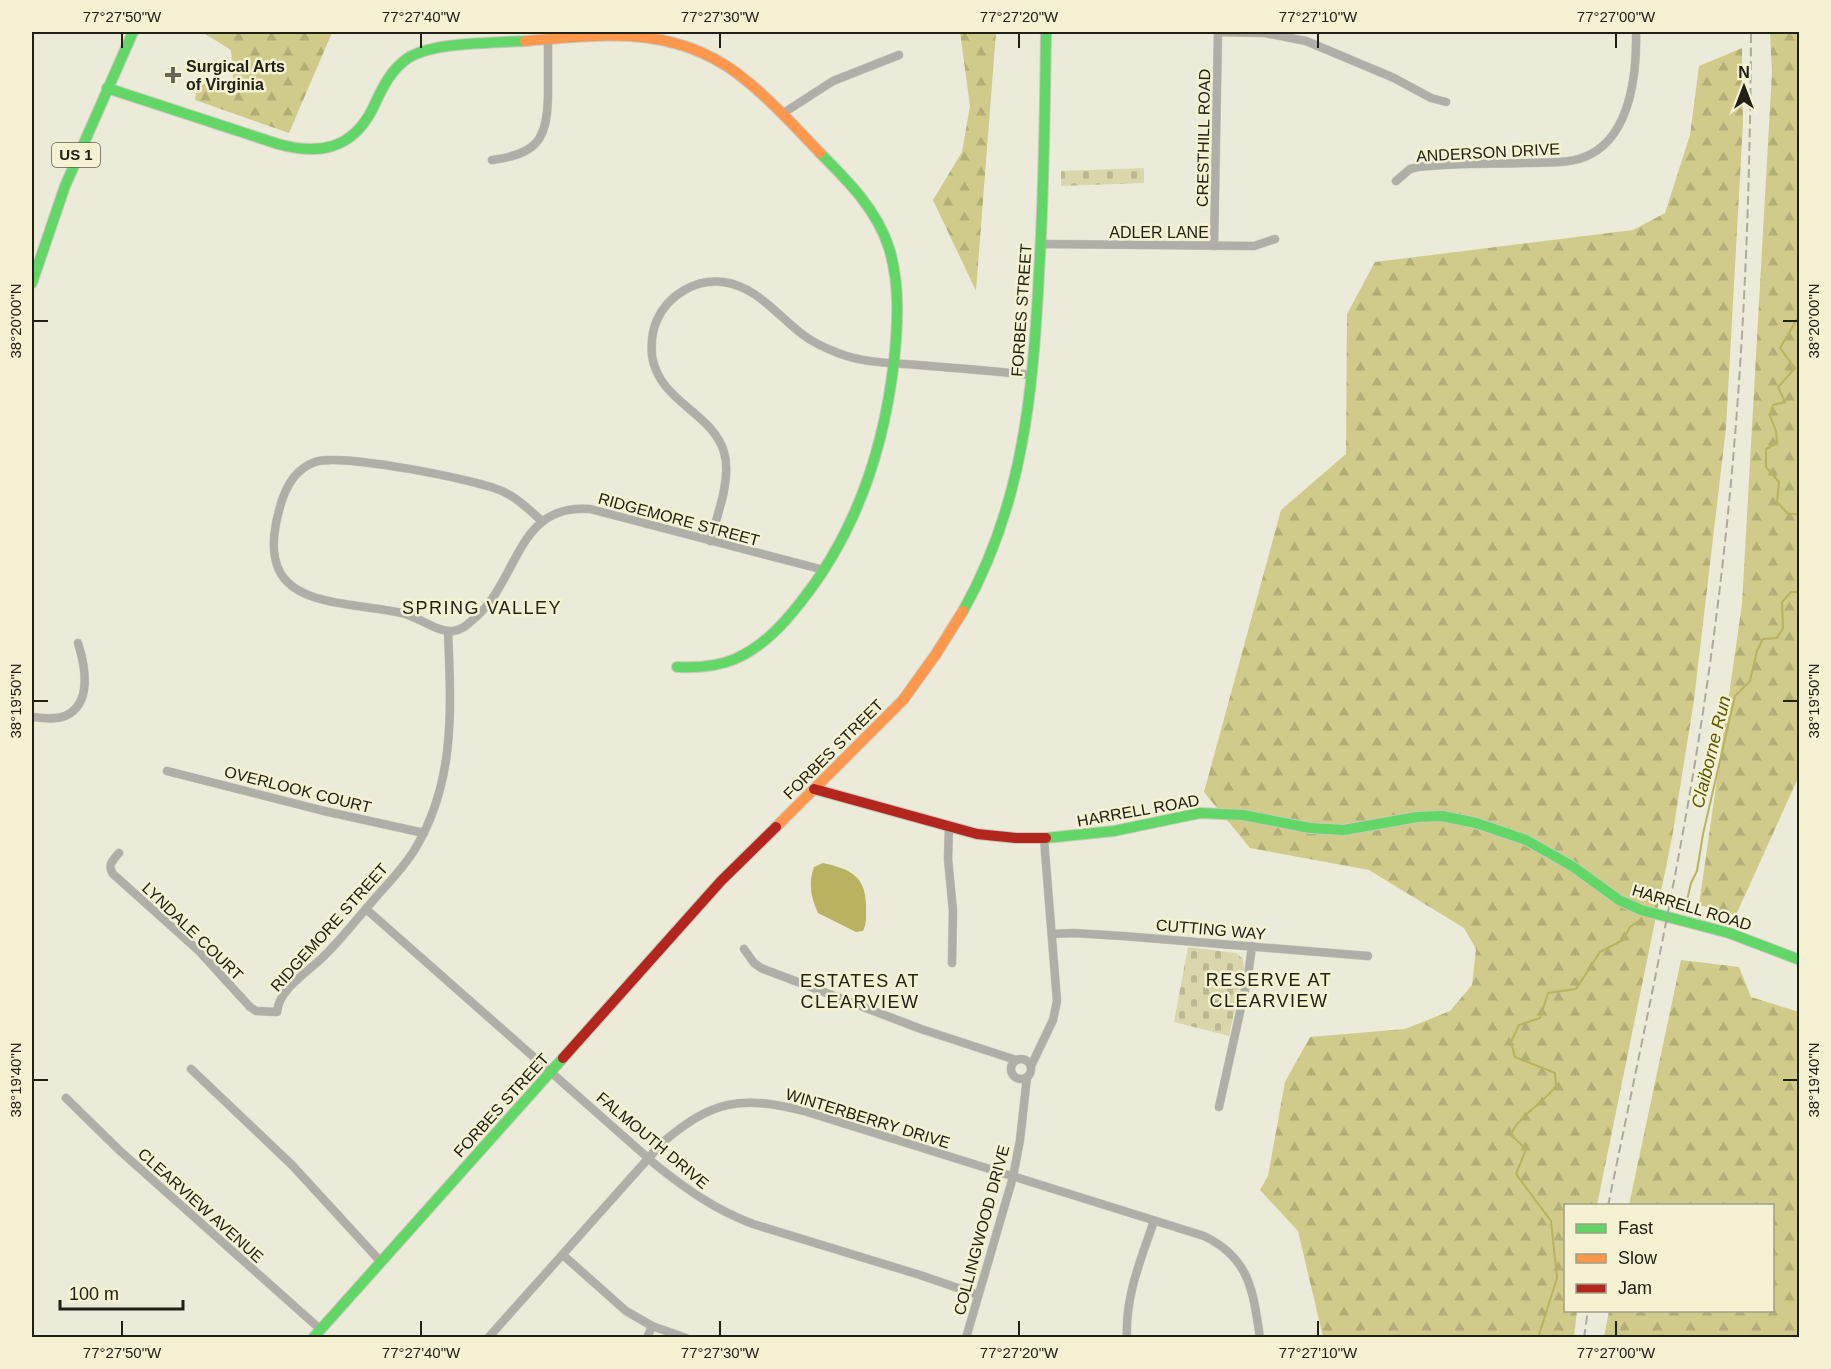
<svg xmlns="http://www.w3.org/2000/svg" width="1831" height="1369" font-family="Arial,sans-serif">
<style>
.forest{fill:url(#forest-firs)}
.cemetery{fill:url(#cemetery-stones)}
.water{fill:#b9b260}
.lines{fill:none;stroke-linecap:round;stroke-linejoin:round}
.stream{stroke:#b9b260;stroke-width:2}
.street-casing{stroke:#cac9bc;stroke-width:9}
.fast-casing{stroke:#cac9bc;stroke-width:12}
.slow-casing{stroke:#cac9bc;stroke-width:12}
.jam-casing{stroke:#cac9bc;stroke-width:12}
.street{stroke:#afafa7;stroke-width:8}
.fast{stroke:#63d668;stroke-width:10}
.slow{stroke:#ff974d;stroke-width:10}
.jam{stroke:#b3261e;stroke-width:10}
.rail{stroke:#abaaa1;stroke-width:2;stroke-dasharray:9 4.5;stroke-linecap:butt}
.ticks{fill:none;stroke:#212014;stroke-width:2}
.poi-dot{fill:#686759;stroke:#f4f2d2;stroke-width:2}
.labels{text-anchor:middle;stroke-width:5;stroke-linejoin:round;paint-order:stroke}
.shield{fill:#f4f2d2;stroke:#605f4d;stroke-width:1.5}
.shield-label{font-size:15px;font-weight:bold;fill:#212014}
.poi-label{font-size:16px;font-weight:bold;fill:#212014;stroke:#f4f2d2;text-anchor:start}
.street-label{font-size:16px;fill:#212014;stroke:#f4f2d2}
.neighbourhood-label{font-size:18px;letter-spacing:1.5px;fill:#212014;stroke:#f4f2d2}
.water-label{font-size:18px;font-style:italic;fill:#5d5602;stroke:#f4f2d2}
.neatline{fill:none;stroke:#212014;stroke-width:2}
.ticks-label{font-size:15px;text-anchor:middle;fill:#212014}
</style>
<defs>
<pattern id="forest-firs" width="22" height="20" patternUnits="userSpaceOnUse" patternTransform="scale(1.5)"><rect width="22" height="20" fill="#d0cb8a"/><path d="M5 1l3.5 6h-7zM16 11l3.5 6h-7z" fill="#b2ae76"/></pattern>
<pattern id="cemetery-stones" width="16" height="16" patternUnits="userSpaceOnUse" patternTransform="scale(1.5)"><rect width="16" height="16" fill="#dad7ac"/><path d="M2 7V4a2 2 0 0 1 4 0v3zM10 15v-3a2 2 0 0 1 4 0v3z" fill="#bbb893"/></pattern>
</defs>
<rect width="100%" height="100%" fill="#ecebda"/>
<g class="forest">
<path d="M202,32h132l-3,3 -42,98 -94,-33 3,-17 36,4 -3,-37z"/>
<path d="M960,32h36l-20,259 -43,-91 29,-48 8,-46z"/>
<path d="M1770,32h30l-1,744 -63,139 -37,-10 43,-301 30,-532z"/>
<path d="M1742,48l1,75 -17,305 -32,272 -22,138 -75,367 -31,1v104l11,1 -3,26h-251l-25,-106 -38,-41 8,-14 17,-94 25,-45 95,-8 45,-18 22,-26 4,-36 -12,-21 -95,-58 -119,-22 -46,-56 77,-282 65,-56 1,-140 28,-52 258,-32 32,-17 25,-78 9,-69z"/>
<path d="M1681,960l58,7 12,30 48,15 1,302 -3,8 2,15h-195l5,-26 163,-1v-104l-143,-1z"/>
</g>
<g class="cemetery">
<path d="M1144,168v15l-83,3v-15z"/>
<path d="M1188,947l48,6 7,6 1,10 -15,67 -55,-14z"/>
</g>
<path class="water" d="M823,863c27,6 43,13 43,43 0,9 1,17 -3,25l-7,1 -38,-19c-7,-15 -10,-30 -4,-46z"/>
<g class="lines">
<g class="stream">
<path d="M1800,314l-20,34 15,20 -17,19 7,15 -12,3 -3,11 6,15 1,12 -11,6v18l13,15 -2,20 11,12h12"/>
<path d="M1684,913l7,-30 6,-12 6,-37 32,-138 15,-15 7,-30 6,-12 14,-1 6,-10 -1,-26 9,-10h9"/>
<path d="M1538,1338l19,-60 -6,-57 -35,-47 10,-25 -15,-14c6,-18 33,-32 45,-49l-1,-13 -40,-16 -4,-15 8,-17 21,-7 8,-25 28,-4 24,-37 23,-12 7,-13 12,-8"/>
</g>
<g class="street-casing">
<g id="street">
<path d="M1218,32l47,1 41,8 88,37 37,20 15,4"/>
<path d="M782,114l51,-33 66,-26"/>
<path d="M492,160c45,-6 55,-20 56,-64 0,-19 0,-38 0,-57"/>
<path d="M1396,181l14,-12 8,-2c35,-4 70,-3 105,-4 22,-1 48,2 68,-9 40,-21 46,-82 45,-122"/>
<path d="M1042,244l212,2 21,-7"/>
<path d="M1214,246l4,-214"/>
<path d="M542,521c-13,-11 -24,-23 -40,-30 -28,-12 -161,-38 -187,-29 -20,7 -30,26 -35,45 -30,103 54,92 122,106 17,4 36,20 51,18 10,-1 16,-8 23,-14 43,-38 41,-114 114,-108l234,61"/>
<path d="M710,541c7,-25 22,-63 14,-89 -12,-40 -65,-50 -72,-96 -1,-12 0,-25 5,-36 11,-25 38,-41 66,-38 33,4 54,33 79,52 10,8 23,14 36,19 25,10 53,10 80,12 38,3 76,6 114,10"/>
<path d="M32,717c10,1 23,3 33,-1 28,-12 20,-51 13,-73"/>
<path d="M167,771l157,40 100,22"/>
<path d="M949,827l-1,32 5,52 -1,52"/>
<path d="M119,853c-6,7 -12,12 -6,21l86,77 51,56 6,4 21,1c2,-24 33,-41 49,-58 16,-16 30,-34 45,-51 15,-18 32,-34 44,-54 41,-68 36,-141 33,-218"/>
<path d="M366,909l290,256c31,25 60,45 97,59l167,51 58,20"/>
<path d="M1052,934l21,-1 50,3 245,20"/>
<path d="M744,949l10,14 7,5 160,61 95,31"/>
<circle cx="1021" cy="1069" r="10"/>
<path d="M1031,1066l22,-46 4,-19 -13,-162"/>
<path d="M191,1069l101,96 89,97"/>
<path d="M66,1098l53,52 201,179"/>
<path d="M1219,1107l29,-131 4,-30"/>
<path d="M563,1255l63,56 26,15 34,12"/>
<path d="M488,1338l174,-195c50,-43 79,-48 142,-32l400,125c46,22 49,55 56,102"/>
<path d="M647,1338l5,-12"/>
<path d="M966,1338l47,-161 7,-37 7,-63"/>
<path d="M1127,1338c-2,-42 14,-79 27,-117"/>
</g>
</g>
<g class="fast-casing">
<g id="fast">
<path d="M107,88l171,56c40,11 73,6 94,-34 9,-19 17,-39 36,-52 25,-16 85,-15 117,-17"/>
<path d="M32,283l33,-97 68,-154"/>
<path d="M963,611c60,-106 70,-219 76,-338 5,-80 6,-161 7,-241"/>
<path d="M677,667c20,1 39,0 58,-8 27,-12 47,-33 65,-56 56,-70 84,-154 94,-242 4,-37 6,-77 -5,-113 -12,-38 -41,-67 -69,-95"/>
<path d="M1046,838l68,-7 86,-18 43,2 67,13 34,2 73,-13 25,-1 34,7 50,17 46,26 47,34 22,10 88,23 71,27"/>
<path d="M313,1338l250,-280"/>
</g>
</g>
<g class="slow-casing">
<g id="slow">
<path d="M525,41c82,-7 155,-17 223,41 26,21 49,47 72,71"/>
<path d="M776,827l127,-127 33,-46 27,-43"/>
</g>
</g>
<g class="jam-casing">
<g id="jam">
<path d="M814,789l163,45 39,4h30"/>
<path d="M563,1058l158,-177 55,-54"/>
</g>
</g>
<use href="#street" class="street"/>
<use href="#fast" class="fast"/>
<use href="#slow" class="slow"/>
<use href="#jam" class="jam"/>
<g class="rail">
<path d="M1608,1206c38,-185 79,-370 104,-557 28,-205 38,-411 39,-617"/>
<path d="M1584,1338l4,-28"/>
</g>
</g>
<path class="ticks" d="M122,33v15M421,33v15M720,33v15M1019,33v15M1318,33v15M1616,33v15M33,321h15M1783,321h15M33,701h15M1783,701h15M33,1080h15M1783,1080h15M122,1321v15M421,1321v15M720,1321v15M1019,1321v15M1318,1321v15M1616,1321v15"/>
<path class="poi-dot" d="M170 66h6v6h6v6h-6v6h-6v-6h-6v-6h6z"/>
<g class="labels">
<rect class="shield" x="52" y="143" width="48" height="24" rx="4.5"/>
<g class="shield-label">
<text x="76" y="160">US 1</text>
</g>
<g class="poi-label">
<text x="186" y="72">Surgical Arts<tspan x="186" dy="18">of Virginia</tspan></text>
</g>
<g class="street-label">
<text transform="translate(1203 138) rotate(-89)" y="6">CRESTHILL ROAD</text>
<text transform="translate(1488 152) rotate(-3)" y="6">ANDERSON DRIVE</text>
<text x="1159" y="238">ADLER LANE</text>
<text transform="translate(1021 310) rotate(-86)" y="6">FORBES STREET</text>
<text transform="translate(679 519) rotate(15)" y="6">RIDGEMORE STREET</text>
<text transform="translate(833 749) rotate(-45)" y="6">FORBES STREET</text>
<text transform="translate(298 789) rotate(14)" y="6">OVERLOOK COURT</text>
<text transform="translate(1138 810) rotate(-10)" y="6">HARRELL ROAD</text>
<text transform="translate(1692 907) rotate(17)" y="6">HARRELL ROAD</text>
<text transform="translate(329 927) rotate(-48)" y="6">RIDGEMORE STREET</text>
<text transform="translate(1211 929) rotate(5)" y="6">CUTTING WAY</text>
<text transform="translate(193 931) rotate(44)" y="6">LYNDALE COURT</text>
<text transform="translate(501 1105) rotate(-48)" y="6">FORBES STREET</text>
<text transform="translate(868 1118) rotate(17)" y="6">WINTERBERRY DRIVE</text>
<text transform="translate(653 1140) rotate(40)" y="6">FALMOUTH DRIVE</text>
<text transform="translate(201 1205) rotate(42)" y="6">CLEARVIEW AVENUE</text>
<text transform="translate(981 1230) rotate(-75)" y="6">COLLINGWOOD DRIVE</text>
</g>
<g class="neighbourhood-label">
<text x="482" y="614">SPRING VALLEY</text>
<text x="1269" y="986">RESERVE AT<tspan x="1269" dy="21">CLEARVIEW</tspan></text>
<text x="860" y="987">ESTATES AT<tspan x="860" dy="21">CLEARVIEW</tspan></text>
</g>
<g class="water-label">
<text transform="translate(1711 752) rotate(-76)" y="6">Claiborne Run</text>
</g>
</g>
<rect width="1831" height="1369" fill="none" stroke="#f4f2d2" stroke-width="66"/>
<rect x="1564" y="1204" width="210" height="108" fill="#f4f2d2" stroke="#a09e86" stroke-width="1.5"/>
<rect x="1576" y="1224" width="30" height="9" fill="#63d668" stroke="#a09e86" stroke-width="1.5"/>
<text x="1618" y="1234" font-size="18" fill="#212014">Fast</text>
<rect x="1576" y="1254" width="30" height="9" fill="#ff974d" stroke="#a09e86" stroke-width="1.5"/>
<text x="1618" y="1264" font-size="18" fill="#212014">Slow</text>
<rect x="1576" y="1284" width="30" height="9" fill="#b3261e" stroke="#a09e86" stroke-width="1.5"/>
<text x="1618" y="1294" font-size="18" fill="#212014">Jam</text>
<g transform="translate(1744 87)" stroke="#f4f2d2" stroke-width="4.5" paint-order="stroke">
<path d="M0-4.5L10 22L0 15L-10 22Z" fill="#212014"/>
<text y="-9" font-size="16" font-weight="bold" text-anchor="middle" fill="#212014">N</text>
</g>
<path d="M60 1300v9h123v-9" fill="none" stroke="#212014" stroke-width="3"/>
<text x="69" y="1300" font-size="18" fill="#212014" stroke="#f4f2d2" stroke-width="4.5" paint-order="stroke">100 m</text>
<rect x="33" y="33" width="1765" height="1303" class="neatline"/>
<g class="ticks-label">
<text x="122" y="22">77°27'50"W</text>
<text x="421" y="22">77°27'40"W</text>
<text x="720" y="22">77°27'30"W</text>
<text x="1019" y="22">77°27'20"W</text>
<text x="1318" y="22">77°27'10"W</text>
<text x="1616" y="22">77°27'00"W</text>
<text transform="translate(16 321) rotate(-90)" y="5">38°20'00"N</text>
<text transform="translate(1814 321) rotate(-90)" y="5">38°20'00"N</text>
<text transform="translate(16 701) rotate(-90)" y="5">38°19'50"N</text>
<text transform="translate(1814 701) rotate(-90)" y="5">38°19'50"N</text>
<text transform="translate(16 1080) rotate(-90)" y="5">38°19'40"N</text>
<text transform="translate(1814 1080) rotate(-90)" y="5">38°19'40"N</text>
<text x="122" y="1358">77°27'50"W</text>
<text x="421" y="1358">77°27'40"W</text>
<text x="720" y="1358">77°27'30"W</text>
<text x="1019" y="1358">77°27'20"W</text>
<text x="1318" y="1358">77°27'10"W</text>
<text x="1616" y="1358">77°27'00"W</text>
</g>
</svg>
